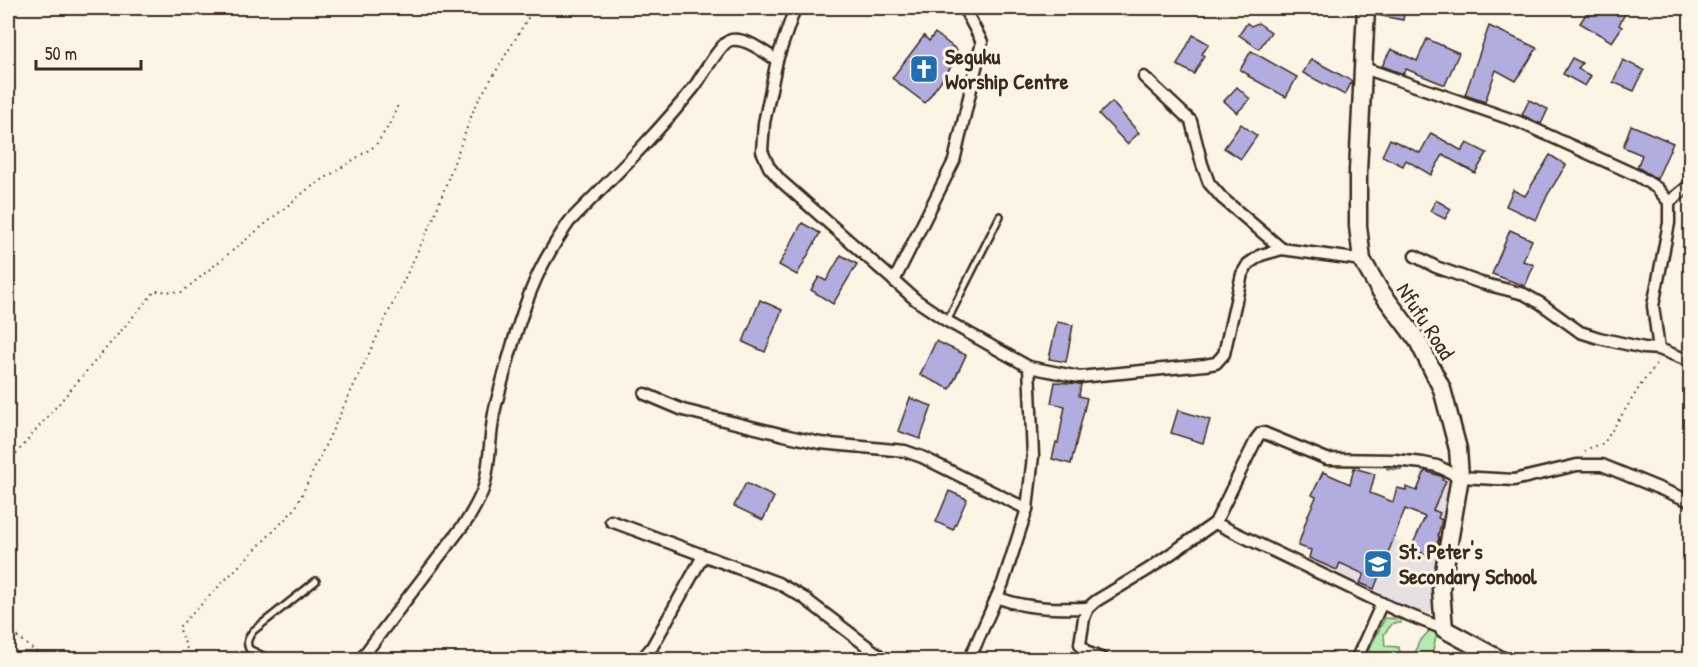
<svg xmlns="http://www.w3.org/2000/svg" width="1698" height="667" font-family="'Patrick Hand',sans-serif">
<style>
.built{fill:#e6e0e3}
.green{fill:#b4edb0;stroke:#788c67;stroke-width:1.5}
.lines{fill:none;stroke-linecap:round;stroke-linejoin:round}
.stream{stroke:#698b98;stroke-width:4.5}
.building{fill:#b1aedf;stroke:#3b2a1e;stroke-width:1.5}
.lane-casing{stroke:#3b2a1e;stroke-width:10}
.street-casing{stroke:#3b2a1e;stroke-width:15}
.secondary-casing{stroke:#3b2a1e;stroke-width:21}
.path{stroke:#3b2a1e;stroke-width:2;stroke-dasharray:1.5 4.5;stroke-linecap:butt}
.lane{stroke:#fcf5e5;stroke-width:5}
.street{stroke:#fcf5e5;stroke-width:10}
.secondary{stroke:#fcf5e5;stroke-width:16}
.labels{text-anchor:middle;stroke-width:6;stroke-linejoin:round;paint-order:stroke}
.poi-label{font-size:22px;font-weight:bold;fill:#3b2a1e;stroke:#fcf5e5;text-anchor:start}
.street-label{font-size:22px;fill:#3b2a1e;stroke:#fcf5e5}
</style>
<rect width="100%" height="100%" fill="#fcf5e5"/>
<filter id="ink" filterUnits="userSpaceOnUse"><feTurbulence type="fractalNoise" baseFrequency=".0167" numOctaves="2"/><feDisplacementMap in="SourceGraphic" scale="12" xChannelSelector="R" yChannelSelector="G"/><feConvolveMatrix kernelMatrix="1 2 1 2 8 2 1 2 1" color-interpolation-filters="sRGB"/></filter>
<g filter="url(#ink)">
<g class="built">
<path d="M1423,467l30,10 -7,50 -36,-16z"/>
<path d="M1339,514l101,46 -9,52 -9,3 -109,-46z"/>
</g>
<g class="green">
<path d="M1385,618l15,1 1,4h-8l-9,11 1,12 13,1 6,12h-15l-12,-5 -7,5v-11z"/>
<path d="M1431,629l6,4 -6,26 -23,1 7,-5 3,-12z"/>
</g>
<g class="lines">
<path class="stream" d="M1388,468h13"/>
</g>
<g class="building">
<path d="M1376,8h29l-2,12 -27,-5z"/>
<path d="M1590,8h38l-9,17 3,2 -10,15 -32,-19z"/>
<path d="M1247,23l4,3 7,-3 13,9 -12,17 -20,-14z"/>
<path d="M1489,26l48,22 -21,33 -20,-11 -11,32 -20,-7z"/>
<path d="M935,33l22,17 -5,7 4,3 -31,43 -33,-25 32,-42 5,5z"/>
<path d="M1193,35l16,9 -7,10 2,2 -10,18 -17,-9z"/>
<path d="M1427,39l32,14 -14,32 -39,-16 -3,5 -21,-8 9,-17 26,12z"/>
<path d="M1251,51l46,26 -11,20 -38,-21 1,-1 -9,-5z"/>
<path d="M1572,58l10,5 -4,6 13,7 -6,10 -22,-12z"/>
<path d="M1311,59l41,22 -7,14 -42,-22z"/>
<path d="M1623,60l21,10 -10,21 -21,-9z"/>
<path d="M1237,87l13,12 -13,14 -13,-12z"/>
<path d="M1529,100l19,9 -7,15 -19,-9z"/>
<path d="M1112,102l27,31 -12,11 -28,-30z"/>
<path d="M1241,124l16,12 -16,23 -17,-11z"/>
<path d="M1631,125l42,18 -16,36 -20,-12 5,-12 -19,-8z"/>
<path d="M1431,133l31,18 5,-8 20,10 -12,20 -32,-18 -12,20 -25,-15 -3,6 -21,-10 8,-17 30,14z"/>
<path d="M1550,155l16,10 -18,29 -12,26 -30,-14 7,-16 12,6z"/>
<path d="M1436,200l15,9 -6,10 -15,-8z"/>
<path d="M802,223l18,10 -23,42 -18,-10z"/>
<path d="M1510,230l22,10 -9,21 11,4 -9,21 -33,-12z"/>
<path d="M841,255l16,9 -24,40 -22,-14 8,-13 7,4z"/>
<path d="M760,300l22,10 -17,42 -22,-10z"/>
<path d="M1057,322l16,3 -7,37 -17,-3z"/>
<path d="M936,341l30,14 -16,34 -30,-14z"/>
<path d="M1055,382l26,2 -2,12 8,2 -16,66 -19,-5 4,-17 2,1 7,-37 -14,-3z"/>
<path d="M910,398l22,8 -12,33 -22,-8z"/>
<path d="M1178,410l32,10 -7,23 -32,-10z"/>
<path d="M1354,468l21,6 -5,19 23,9 4,-14 9,2v-3l11,4 8,-20 18,6 -1,3 4,1 -13,29 7,3 -2,5 4,2 -4,15 1,3 -4,11 -2,-1 -4,8 -18,-8 14,-31 -20,-8 -31,80 -14,-6 4,-9 -24,-11 -3,7 -28,-12 2,-8 -13,-4 10,-31 8,-18 -4,-2 11,-23 27,12z"/>
<path d="M746,483l28,14 -11,23 -29,-14z"/>
<path d="M949,491l18,8 -14,31 -17,-8z"/>
</g>
<g class="lines">
<g class="lane-casing">
<g id="lane">
<path d="M947,321l53,-105"/>
<path d="M271,660l-22,-11c-3,-7 -1,-11 4,-18l63,-50"/>
</g>
</g>
<g class="street-casing">
<g id="street">
<path d="M795,8l-18,52 -13,63 -2,28 7,16 12,14 135,119 31,21 82,46 50,10 126,-12 11,-2 8,-9 18,-80 6,-10 13,-9 21,-6 80,11"/>
<path d="M1364,68l155,54 119,54 19,12 12,14v21l-16,83 6,43"/>
<path d="M1144,77l47,44 11,43 7,19 13,15 60,51"/>
<path d="M1669,202l21,-17"/>
<path d="M1415,256l21,11 45,16 43,11 16,9 40,29 19,6 45,10 15,1 31,12"/>
<path d="M894,281l60,-120 28,-119 -18,-34"/>
<path d="M645,394l38,16 101,25 36,8 85,8 17,6 105,52"/>
<path d="M611,521l167,62 26,15 76,58 8,4"/>
<path d="M1215,523l42,-85 4,-5h3l63,26 68,1 28,3 14,3 23,11 54,3 63,-15h25l88,36"/>
<path d="M997,597c27,12 62,12 91,11"/>
<path d="M360,660l108,-141c6,-11 13,-21 16,-33 7,-25 5,-55 12,-82 11,-40 22,-84 39,-123 9,-21 21,-40 34,-59 43,-44 88,-88 126,-136 7,-10 26,-44 36,-46 15,-3 34,13 46,20"/>
<path d="M641,660l11,-13 51,-91"/>
<path d="M969,660l34,-77 24,-74 6,-53 -4,-89"/>
<path d="M1105,660l-19,-8 -6,-8 4,-26 4,-10 8,-7 53,-32 66,-46 181,87 48,19"/>
<path d="M1356,660l26,-57"/>
</g>
</g>
<g class="secondary-casing">
<path id="secondary" d="M1366,8l-8,163v55l4,34 17,29 39,52 24,48 16,60 2,28 -19,112 3,40 57,31"/>
</g>
<g class="path">
<path d="M1585,452l5,-4 14,-5 38,-60 14,-18 1,-5"/>
<path d="M8,463l147,-172 27,1 126,-103 67,-43 13,-19 10,-22"/>
<path d="M8,629l27,22 22,9"/>
<path d="M191,660l-12,-33 116,-118 139,-292 41,-111 59,-98"/>
</g>
<use href="#lane" class="lane"/>
<use href="#street" class="street"/>
<use href="#secondary" class="secondary"/>
</g>
</g>
<defs>
<g id="church-square" transform="scale(1.5)"><rect x="-9" y="-9" width="18" height="18" rx="4" fill="#1f6fb2" stroke="#fcf5e5"/><path d="M-1.2-6h2.4v3.5h3.3v2.4h-3.3V6h-2.4V-.1h-3.3v-2.4h3.3Z" fill="#fff"/></g>
<g id="school-square" transform="scale(1.5)"><rect x="-9" y="-9" width="18" height="18" rx="4" fill="#1f6fb2" stroke="#fcf5e5"/><path d="M0-5L7-2L0 1L-7-2ZM-4 1L0 2.5L4 1V4Q0 6-4 4Z" fill="#fff"/></g>
</defs>
<g fill-rule="evenodd">
<use href="#church-square" x="924" y="69"/>
<use href="#school-square" x="1378" y="564"/>
</g>
<g class="labels">
<g class="poi-label">
<text x="945" y="64">Seguku<tspan x="945" dy="25">Worship Centre</tspan></text>
<text x="1399" y="559">St. Peter's<tspan x="1399" dy="25">Secondary School</tspan></text>
</g>
<g class="street-label">
<text transform="translate(1426 321) rotate(57)" y="8">Nfufu Road</text>
</g>
</g>
<rect width="1698" height="667" fill="none" stroke="#fcf5e5" stroke-width="30"/>
<rect x="15" y="15" width="1668" height="637" fill="none" stroke="#3b2a1e" stroke-width="2" filter="url(#ink)"/>
<path d="M36 60v9h105v-9" fill="none" stroke="#3b2a1e" stroke-width="3"/>
<text x="45" y="60" font-size="18" fill="#3b2a1e" stroke="#fcf5e5" stroke-width="4.5" paint-order="stroke">50 m</text>
</svg>
